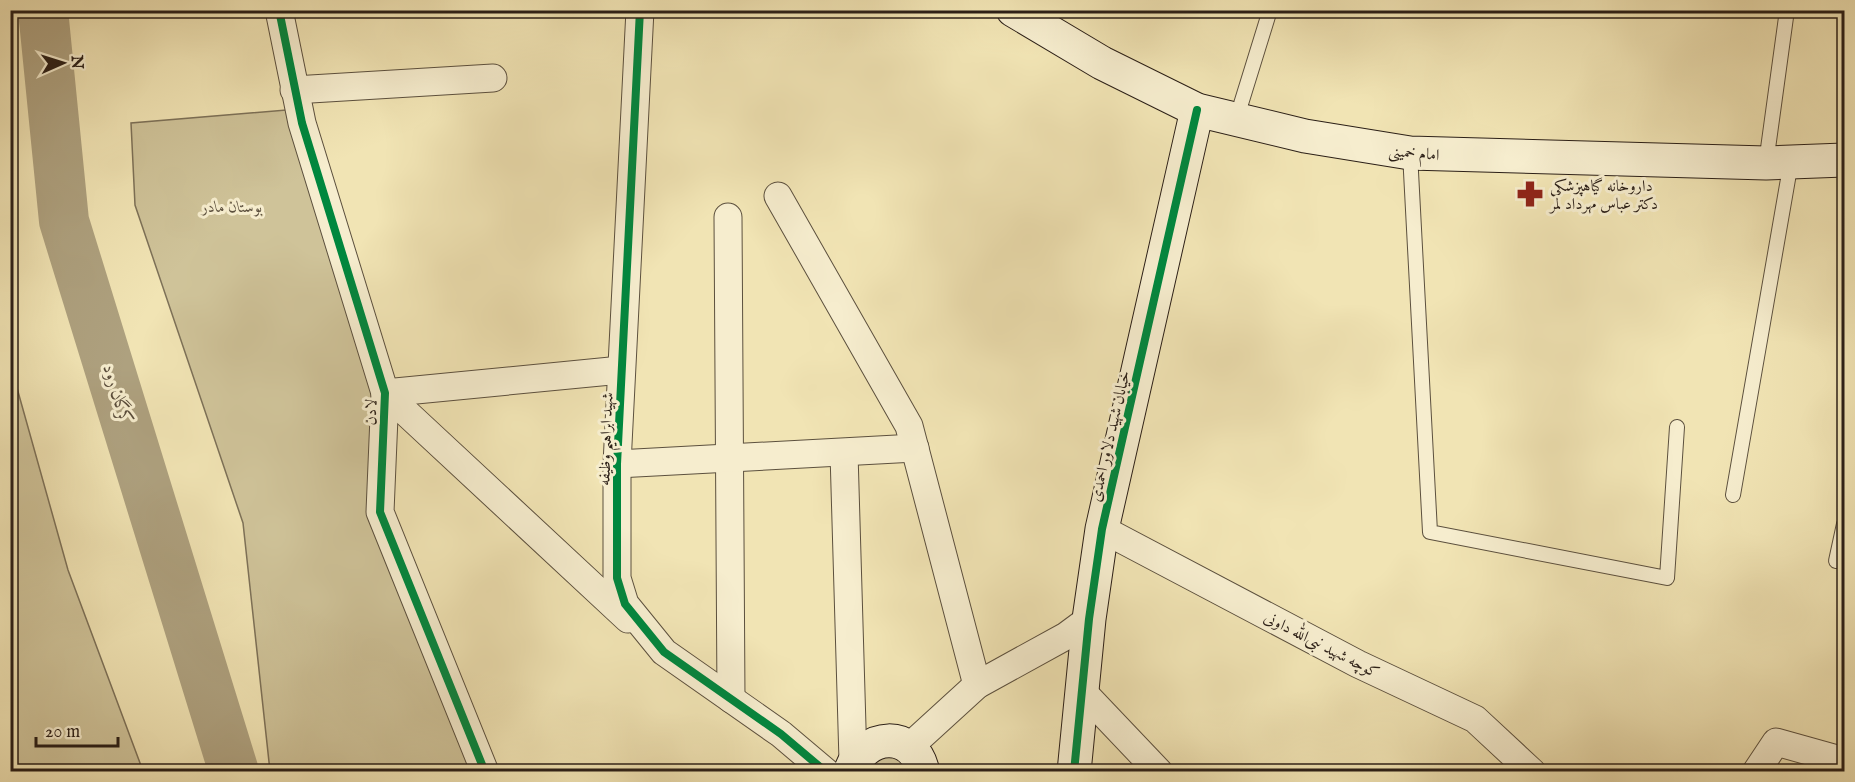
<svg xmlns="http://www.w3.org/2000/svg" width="1855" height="782" font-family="'IM FELL English',Amiri,serif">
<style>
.green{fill:#cfc399;stroke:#7d7158;stroke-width:1.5}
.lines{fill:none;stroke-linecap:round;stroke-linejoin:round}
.river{stroke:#aea17f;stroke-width:50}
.lane-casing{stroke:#5c503e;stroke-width:16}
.street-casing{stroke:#5c503e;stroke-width:29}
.secondary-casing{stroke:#2b1f17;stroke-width:35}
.lane{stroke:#f6edce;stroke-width:14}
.street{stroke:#f6edce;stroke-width:27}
.secondary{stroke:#f6edce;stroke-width:33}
.cycleway-casing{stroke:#f6edce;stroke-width:11}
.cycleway{stroke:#00873e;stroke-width:8}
.labels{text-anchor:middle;stroke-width:6;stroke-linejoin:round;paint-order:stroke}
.street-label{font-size:16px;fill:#2b1f17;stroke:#f6edce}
.poi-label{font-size:16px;fill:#2b1f17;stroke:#f6edce;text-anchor:start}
.park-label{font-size:16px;font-style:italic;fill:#5c503e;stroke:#f6edce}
.water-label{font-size:18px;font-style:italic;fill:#594c3b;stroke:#f6edce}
</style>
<rect width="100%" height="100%" fill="#f1e4b4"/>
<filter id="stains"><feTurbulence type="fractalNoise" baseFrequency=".00333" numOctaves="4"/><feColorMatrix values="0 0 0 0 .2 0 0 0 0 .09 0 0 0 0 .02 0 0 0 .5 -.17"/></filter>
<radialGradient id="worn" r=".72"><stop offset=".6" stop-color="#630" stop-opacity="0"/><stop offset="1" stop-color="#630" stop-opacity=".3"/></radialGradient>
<g class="green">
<path d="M298,109l86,284 -5,119 106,259h-215l-27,-248 -108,-318 -4,-82z"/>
<path d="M10,363l58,207 75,201h-132z"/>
<path d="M879,743l41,29h-67z"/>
</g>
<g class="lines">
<path class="river" d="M43,10l21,211 170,551"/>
<g class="lane-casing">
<g id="lane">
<path d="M1236,120l34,-110"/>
<path d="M1410,153l20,379 237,46 10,-151"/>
<path d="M1766,163l21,-153"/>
<path d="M1733,495l58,-333"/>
<path d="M1836,561l8,-37"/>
</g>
</g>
<g class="street-casing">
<g id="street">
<path d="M279,10l23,113 83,270 -5,119 105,260"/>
<path d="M640,10l-23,454v114l8,26 39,48 117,82 45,38"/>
<path d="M294,90l199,-12"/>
<path d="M778,196l131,230 68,259"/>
<path d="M728,217l3,482"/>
<path d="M385,393l243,226"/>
<path d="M385,393l236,-23"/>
<path d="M844,453l9,308"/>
<path d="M617,464l298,-16"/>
<path d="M1102,529l256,135 117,55 57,53"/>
<path d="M1082,691l77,81"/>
<path d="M908,748l69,-63 89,-49 23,-17"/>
<path d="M1756,772l20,-30 68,19"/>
</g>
</g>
<g class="secondary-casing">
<g id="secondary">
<path d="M1013,10l89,53 95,47 108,26 105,17 356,10 78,-3"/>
<path d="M850,772c14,-40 64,-43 73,0"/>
<path d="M1074,772l15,-153 13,-90 95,-419"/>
</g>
</g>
<use href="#lane" class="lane"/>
<use href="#street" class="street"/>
<use href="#secondary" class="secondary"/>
<g class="cycleway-casing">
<g id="cycleway">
<path d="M279,10l23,113 83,270 -5,119 105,260"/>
<path d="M640,10l-23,454v114l8,26 39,48 117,82 45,38"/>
<path d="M1074,772l15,-153 13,-90 95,-419"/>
</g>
</g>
<use href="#cycleway" class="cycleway"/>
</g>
<defs>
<g id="pharmacy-bare" transform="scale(2.07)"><path d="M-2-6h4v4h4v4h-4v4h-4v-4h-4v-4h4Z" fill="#8f2418" stroke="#f6edce" stroke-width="2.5" paint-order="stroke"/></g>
</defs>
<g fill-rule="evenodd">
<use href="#pharmacy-bare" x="1530" y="194"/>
</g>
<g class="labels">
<g class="street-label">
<text transform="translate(1414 152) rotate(5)" y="6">امام خمینی</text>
<text transform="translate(370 412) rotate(-89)" y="6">لادن</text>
<text transform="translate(1109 436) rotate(-77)" y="6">خیابان شهید دلاور احمدی</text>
<text transform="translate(605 439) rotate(-88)" y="6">شهید ابراهیم وظیفه</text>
<text transform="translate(1322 644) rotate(27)" y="6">کوچه شهید نبی‌الله داونی</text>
</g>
<g class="poi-label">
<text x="1550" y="191">داروخانه گیاهپزشکی<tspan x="1550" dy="18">دکتر عباس مهرداد لمر</tspan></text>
</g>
<g class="park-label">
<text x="232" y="212">بوستان مادر</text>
</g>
<g class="water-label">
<text transform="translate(118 395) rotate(73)" y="6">کرگان رود</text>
</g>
</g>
<rect width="1855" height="782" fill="none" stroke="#f1e4b4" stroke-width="36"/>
<rect x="12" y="12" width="1831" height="758" fill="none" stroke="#2b1f17" stroke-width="3"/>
<rect x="18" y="18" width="1819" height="746" fill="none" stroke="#2b1f17" stroke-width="1.5"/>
<g transform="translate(63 63) rotate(87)" stroke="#f6edce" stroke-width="4.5" paint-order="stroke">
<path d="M0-4.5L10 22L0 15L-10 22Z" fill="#2b1f17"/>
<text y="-9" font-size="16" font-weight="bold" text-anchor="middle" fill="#2b1f17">N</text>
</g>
<path d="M36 737v9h82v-9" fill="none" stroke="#2b1f17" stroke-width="3"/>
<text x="45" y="737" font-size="18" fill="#2b1f17" stroke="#f6edce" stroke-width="4.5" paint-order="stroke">20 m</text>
<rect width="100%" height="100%" filter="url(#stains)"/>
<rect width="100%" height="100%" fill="url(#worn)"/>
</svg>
